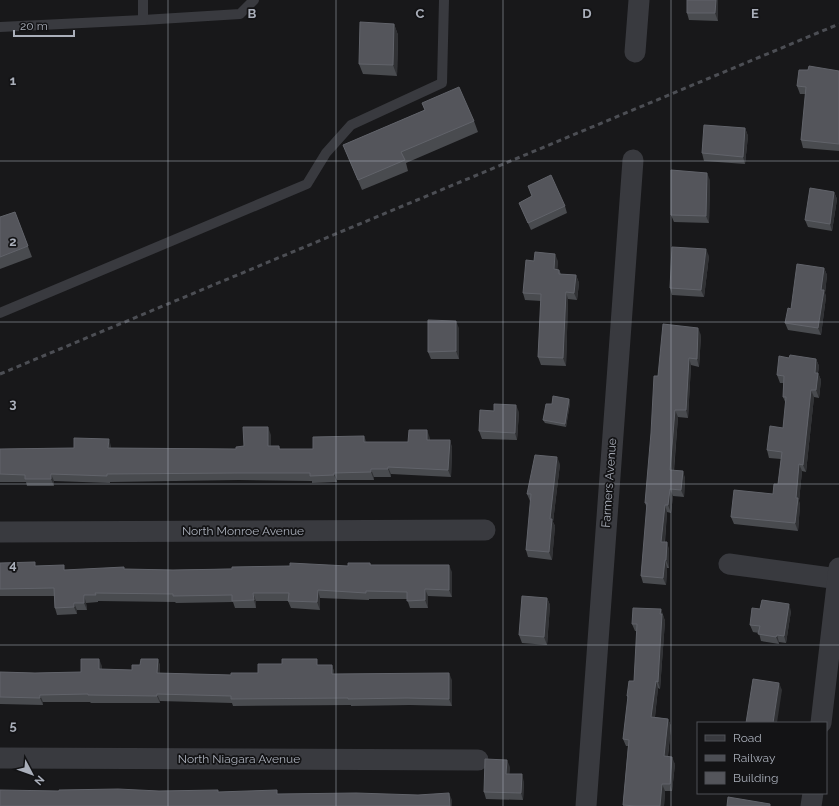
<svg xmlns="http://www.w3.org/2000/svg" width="839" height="806" font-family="Raleway,sans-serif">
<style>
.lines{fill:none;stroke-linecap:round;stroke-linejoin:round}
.service{stroke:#393a3f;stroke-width:10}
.minor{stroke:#393a3f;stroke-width:21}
.rail{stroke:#4c4e54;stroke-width:3;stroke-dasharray:5 4;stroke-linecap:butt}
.wall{fill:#494b4f}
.shaded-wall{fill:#313235}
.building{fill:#54555b;stroke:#61636a}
.grid{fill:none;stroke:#aaafba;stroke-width:1;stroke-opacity:0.55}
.labels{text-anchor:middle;stroke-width:3.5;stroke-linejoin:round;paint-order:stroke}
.street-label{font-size:12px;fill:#aaafba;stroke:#131315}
.grid-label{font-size:13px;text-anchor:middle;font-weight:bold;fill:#aaafba;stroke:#131315;stroke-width:3.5;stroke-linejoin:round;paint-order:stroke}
</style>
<rect width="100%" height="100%" fill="#18181a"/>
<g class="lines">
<g class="service">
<path d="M143,20l97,-6 14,-14"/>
<path d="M0,27l143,-7v-20"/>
<path d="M0,313l307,-129 19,-31 25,-28 91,-42 2,-83"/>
</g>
<g class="minor">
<path d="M635,52l4,-52"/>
<path d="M0,532l485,-2"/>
<path d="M729,564l110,15"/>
<path d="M821,723l18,-155"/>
<path d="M0,758l478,2"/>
<path d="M586,806l47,-646"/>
<path d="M811,806l2,-13"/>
</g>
<path class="rail" d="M0,374l839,-350"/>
</g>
<g class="wall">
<path d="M687,0h31v21l-29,-1 -2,-7z"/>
<path d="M394,24l4,11 -1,41 -34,-2 -4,-10z"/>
<path d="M808,70l31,1v80l-36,-3 -2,-8 5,-46h-6l-3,-8z"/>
<path d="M422,103l52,18 4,11 -72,31 2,8 -46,19 -19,-45 82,-35z"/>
<path d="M745,128l3,8 -3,28 -41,-3 -2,-8z"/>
<path d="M710,180l-1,43 -35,-1 -3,-7z"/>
<path d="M528,186l37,20 2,7 -36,17 -12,-27 13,-7z"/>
<path d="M834,192l3,7 -5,32 -24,-4 -3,-7z"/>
<path d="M15,212l17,45 -32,12v-52z"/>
<path d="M709,256l-5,41 -32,-2 -2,-7z"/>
<path d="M534,261h24l-1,9h2l2,4 15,1 3,8 -2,17 -9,-1 -2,67 -25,-1 -3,-8 3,-56 -16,-1 -2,-7z"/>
<path d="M824,268l3,7 -2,18 1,4 -5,38 -33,-5 -3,-7 6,-14z"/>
<path d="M459,328v31h-28l-3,-7z"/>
<path d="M701,335l-2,32 -8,-2 -3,53 -10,-1 -4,54h9l2,8 -1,18 -11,-1 -2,17 -4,-1 -2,30h2l2,8v18h-2l-1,17 -23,-2 -2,-7 6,-68 -2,-5 13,-127z"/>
<path d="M789,358l27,1 3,7 -1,7 3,7 -2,18 -5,-1 -8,75 -4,-1 -3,30 1,4 -2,26 -64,-7 -3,-7 42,-23 5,-10 3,-25 -12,-1 -2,-8 16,-22 3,-24 -3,-7v-14h-3l-3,-8z"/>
<path d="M569,399l1,4 -4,24 -21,-4 -2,-3 9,-16z"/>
<path d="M494,411l25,1 -2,28 -35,-1 -3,-8z"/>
<path d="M271,435v11h8l1,3h33l54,-7h41l22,-4v2h20l2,8 -1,29 -60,-3v3h-17v3h-37v2l-25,1v-2l-73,-1 -129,2v1l-56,-2v5h-27l-1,-4h-26v-33l74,-1 37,-2v2l125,1 8,-3z"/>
<path d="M560,464l-7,58 2,4 -3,34 -24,-3 -2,-7 5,-49h-1l-3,-7z"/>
<path d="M0,563l37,3 29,4 59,-1 48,1 175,-4 22,-3 1,2 81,7v25l-24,-1v12h-18l-3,-9h-38v1l-49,-2v12l-29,-2 -3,-7h-32v7h-21l-2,-6 -57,1 -1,-1 -77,-1v1l-12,1 1,7h-10v4l-20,1 -2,-7 -1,-12h-54z"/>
<path d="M547,598l3,7 -3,40 -25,-2 -3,-8z"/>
<path d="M661,609l4,12 -5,68 -2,-1 -3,29 13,2 3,7 -3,30 7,8 -3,27h-7l-1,15h-41v-1l5,-59h-2l-3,-7 5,-40 -1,-3 7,-15 3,-50h-2l-3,-7z"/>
<path d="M760,609l31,2 -5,32 -7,-1v2l-18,-3 -2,-8 -6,-1 -3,-7z"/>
<path d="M158,659l2,7v7l71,2 27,-2 61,-8h13l2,7v2l118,6v26l-42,-1 -59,1v-1l-118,1 -1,-3 -72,-2v2h-69l-1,-1h-47v3l-43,-1v-32l35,1 46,-1 21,-6v3l30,1 8,-5z"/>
<path d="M510,767l-1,7 15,8 -1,18 -37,-1 -2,-7z"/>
</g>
<g class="shaded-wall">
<path d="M716,0h2v21l-3,-8z"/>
<path d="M394,24l4,11 -1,41 -4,-11z"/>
<path d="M745,128l3,8 -3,28 -2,-7z"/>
<path d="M707,173l3,7 -1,43 -3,-7z"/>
<path d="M834,192l3,7 -5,32 -2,-7z"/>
<path d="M706,249l3,7 -5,41 -3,-7z"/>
<path d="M555,254l3,7 -1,16 -3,-8z"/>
<path d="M824,268l3,7 -2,18 1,4 -5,38 -3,-7 3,-38z"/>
<path d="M576,275l3,8 -2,17 -3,-7z"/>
<path d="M566,292l2,7 -2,67 -3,-8z"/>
<path d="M456,321l3,7v31l-3,-8z"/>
<path d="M698,328l3,7 -2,32 -2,-8z"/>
<path d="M689,358l2,7 -3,53 -2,-8z"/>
<path d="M816,359l3,7 -1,7 3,7 -2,18 -3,-8 -1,-17z"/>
<path d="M811,390l3,7 -8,75 -3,-7z"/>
<path d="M569,399l1,4 -4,24 -1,-3z"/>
<path d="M516,405l3,7 -2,28 -2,-7z"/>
<path d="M675,410l3,7 -5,61 -3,-8z"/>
<path d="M268,427l3,8v19l-3,-8z"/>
<path d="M427,430l3,8 -1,9 -2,-7z"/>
<path d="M364,436l3,7 -3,-1z"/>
<path d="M109,439l2,7v9l-3,-7z"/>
<path d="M450,440l2,8 -1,29 -3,-7z"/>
<path d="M557,457l3,7 -7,58 2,4 -3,34 -3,-8 1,-33z"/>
<path d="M799,464l3,7 -3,30 1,4 -2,26 -3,-8 1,-25z"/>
<path d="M388,467l3,7v3l-3,-8z"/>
<path d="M371,469l3,8v3l-3,-8z"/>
<path d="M683,471l2,8 -1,18 -3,-7z"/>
<path d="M334,473l3,7v2l-3,-7z"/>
<path d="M51,474l3,7v5l-3,-7z"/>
<path d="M670,489l3,7 -2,17 -3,-8z"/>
<path d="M665,505l2,7 -3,37 -3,-7z"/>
<path d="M667,542l2,8v18l-3,-8z"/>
<path d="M665,560l2,8 -1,17 -3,-7z"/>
<path d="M449,565l3,7v25l-3,-7z"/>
<path d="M425,589l3,7v12l-3,-8z"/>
<path d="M318,590l2,8v12l-3,-8z"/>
<path d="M253,593l3,8v7l-2,-8z"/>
<path d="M84,595l2,8 1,7 -3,-7z"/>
<path d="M547,598l3,7 -3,40 -3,-8z"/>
<path d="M74,603l3,7v4l-3,-7z"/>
<path d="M789,604l2,7 -5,32 -2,-7z"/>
<path d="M661,609l4,12 -5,68 -2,-7z"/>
<path d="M777,635l2,7v2l-3,-7z"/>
<path d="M99,659l3,7v10l-3,-7z"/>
<path d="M158,659l2,7v14l-3,-7z"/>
<path d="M332,665l2,7v9l-2,-7z"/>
<path d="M449,673l3,7v26l-3,-7z"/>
<path d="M656,681l2,7 -4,36 -3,-7z"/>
<path d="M779,683l3,7 -5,33h-4z"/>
<path d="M157,694l3,7v2l-3,-7z"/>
<path d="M40,695l3,7v3l-3,-7z"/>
<path d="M668,719l3,7 -4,37 -3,-7z"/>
<path d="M672,757l3,7 -3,27 -2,-7z"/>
<path d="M507,760l3,7 -1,14 -3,-7z"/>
<path d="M522,774l2,8 -1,18 -2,-7z"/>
<path d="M662,784l3,7 -1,15h-4z"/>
<path d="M449,793l3,7v6h-2z"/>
</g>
<g class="building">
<path d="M687,0h29l-1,13h-28z"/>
<path d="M360,22l34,2 -1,41 -34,-1z"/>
<path d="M809,66l30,5v73l-38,-4 5,-53 -9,-1 2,-16h9z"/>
<path d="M459,87l15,34 -73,31 4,8 -47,20 -15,-35 82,-35 -3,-7z"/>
<path d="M704,125l41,3 -2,29 -41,-4z"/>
<path d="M671,170l36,3 -1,43 -35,-1z"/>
<path d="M551,175l14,31 -37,17 -9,-20 13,-7 -4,-10z"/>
<path d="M810,188l24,4 -4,32 -25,-4z"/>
<path d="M15,212l13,34 -28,11v-40z"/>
<path d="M672,247l34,2 -5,41 -31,-2z"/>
<path d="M535,252l20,2 -1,15 5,1v4l17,1 -2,18 -8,-1 -3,66 -25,-1 3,-63 -18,-1 3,-33 8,1z"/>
<path d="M797,264l27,4 -3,22h3l-6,38 -33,-5 3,-15 3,1z"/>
<path d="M428,320l28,1v30l-28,1z"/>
<path d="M663,324l35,4 -1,31 -8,-1 -3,52h-11l-5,60 13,1 -2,19 -11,-1 -2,16h-3l-4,37h6l-1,18h-1l-2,18 -22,-2 6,-73h-2l6,-70 3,-57h4z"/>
<path d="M790,355l26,4 -1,14h3l-2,17h-5l-8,75 -4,-1 -3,34h2l-3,25 -64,-6 3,-27 39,4 1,-10h4l4,-32 -15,-2 3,-24 13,2 3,-31h-3l1,-21 -7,-1 2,-19 10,2z"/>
<path d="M553,396l16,3 -4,25 -22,-4 3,-16h6z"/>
<path d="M494,404l22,1 -1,28 -36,-2 1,-21 14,1z"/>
<path d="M243,427h25v19h11v3h34v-12l51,-1v6h44l1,-12h18v10h23l-2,30 -60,-3v2h-17v3l-37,1v2l-24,1v-3h-73l-130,1v2l-56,-2v5h-26v-4l-25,-1v-25l74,-1v-10l35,1 -1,9 128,1v-2l8,-1z"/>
<path d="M535,455l22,2 -7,62h2l-3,33 -23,-2 5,-56h-4z"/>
<path d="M35,562v4l29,-1v5l60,-3v2l49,1 59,-1v-2l58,-1v-3l58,3v-3h22v2h79v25l-24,-1v11l-18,1v-9l-41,-1v2l-48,-3 -1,12 -29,-1 1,-8h-36l1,7 -22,1v-6l-59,1v-2l-78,-1 1,2h-12v8h-10v4l-19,1 -1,-20 -54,1v-26z"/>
<path d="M522,596l25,2 -3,39 -25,-2z"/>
<path d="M762,600l27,4 -5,32 -7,-1 -1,2 -18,-3 2,-8 -10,-1 2,-17 8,1z"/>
<path d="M633,608l28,1 -1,5h2l-4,68 -2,-1 -5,36 17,2 -4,37 8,1 -2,27h-8l-2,22h-24l-13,-1 6,-65 -6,-1 5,-43h-1l2,-15h5l3,-57h-5z"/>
<path d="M81,659h18v10l33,1v-5h8l1,-6h17l-1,14 74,2v-2h27v-9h24v-5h35v6h15v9l117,-1v26l-42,-1 -59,1v-1l-117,1v-3l-74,-2v2l-69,-1v-1l-48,1v3l-40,-1v-25l35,1 46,-1z"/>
<path d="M753,679l26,4 -6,40h-27z"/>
<path d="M485,759l22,1 -1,14h16l-1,19 -37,-1z"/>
<path d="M118,789l41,2 59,-1v2l59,-2v4l79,-1 62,2 31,-2 1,13h-450v-16l59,1v-1z"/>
<path d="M728,797l42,7v2h-43z"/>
</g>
<path class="grid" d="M168,0v806M336,0v806M503,0v806M671,0v806M0,161h839M0,322h839M0,484h839M0,645h839"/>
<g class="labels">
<g class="street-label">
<text transform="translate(609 483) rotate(-86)" y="4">Farmers Avenue</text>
<text x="243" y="535">North Monroe Avenue</text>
<text x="239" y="763">North Niagara Avenue</text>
</g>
</g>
<g class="grid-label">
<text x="252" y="18">B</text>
<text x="420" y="18">C</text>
<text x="587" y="18">D</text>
<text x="755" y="18">E</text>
<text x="13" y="85">1</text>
<text x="13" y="246">2</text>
<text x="13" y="408">3</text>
<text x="13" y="569">4</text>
<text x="13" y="730">5</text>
</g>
<rect x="697" y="722" width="130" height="72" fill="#131315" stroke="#4f5157"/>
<rect x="705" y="735" width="20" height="6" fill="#393a3f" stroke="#4f5157"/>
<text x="733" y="742" font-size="12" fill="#aaafba">Road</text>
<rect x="705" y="755" width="20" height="6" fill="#4c4e54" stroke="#4f5157"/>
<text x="733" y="762" font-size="12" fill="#aaafba">Railway</text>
<rect x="705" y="772" width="20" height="12" fill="#54555b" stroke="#4f5157"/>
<text x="733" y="782" font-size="12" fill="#aaafba">Building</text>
<g transform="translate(32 774) rotate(131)" stroke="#131315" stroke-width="3" paint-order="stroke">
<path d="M0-3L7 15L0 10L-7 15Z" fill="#aaafba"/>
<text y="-6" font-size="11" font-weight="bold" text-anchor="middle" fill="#aaafba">N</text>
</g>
<path d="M14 30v6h60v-6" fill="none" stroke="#aaafba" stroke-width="2"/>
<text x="20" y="30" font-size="12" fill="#aaafba" stroke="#131315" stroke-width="3" paint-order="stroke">20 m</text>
</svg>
